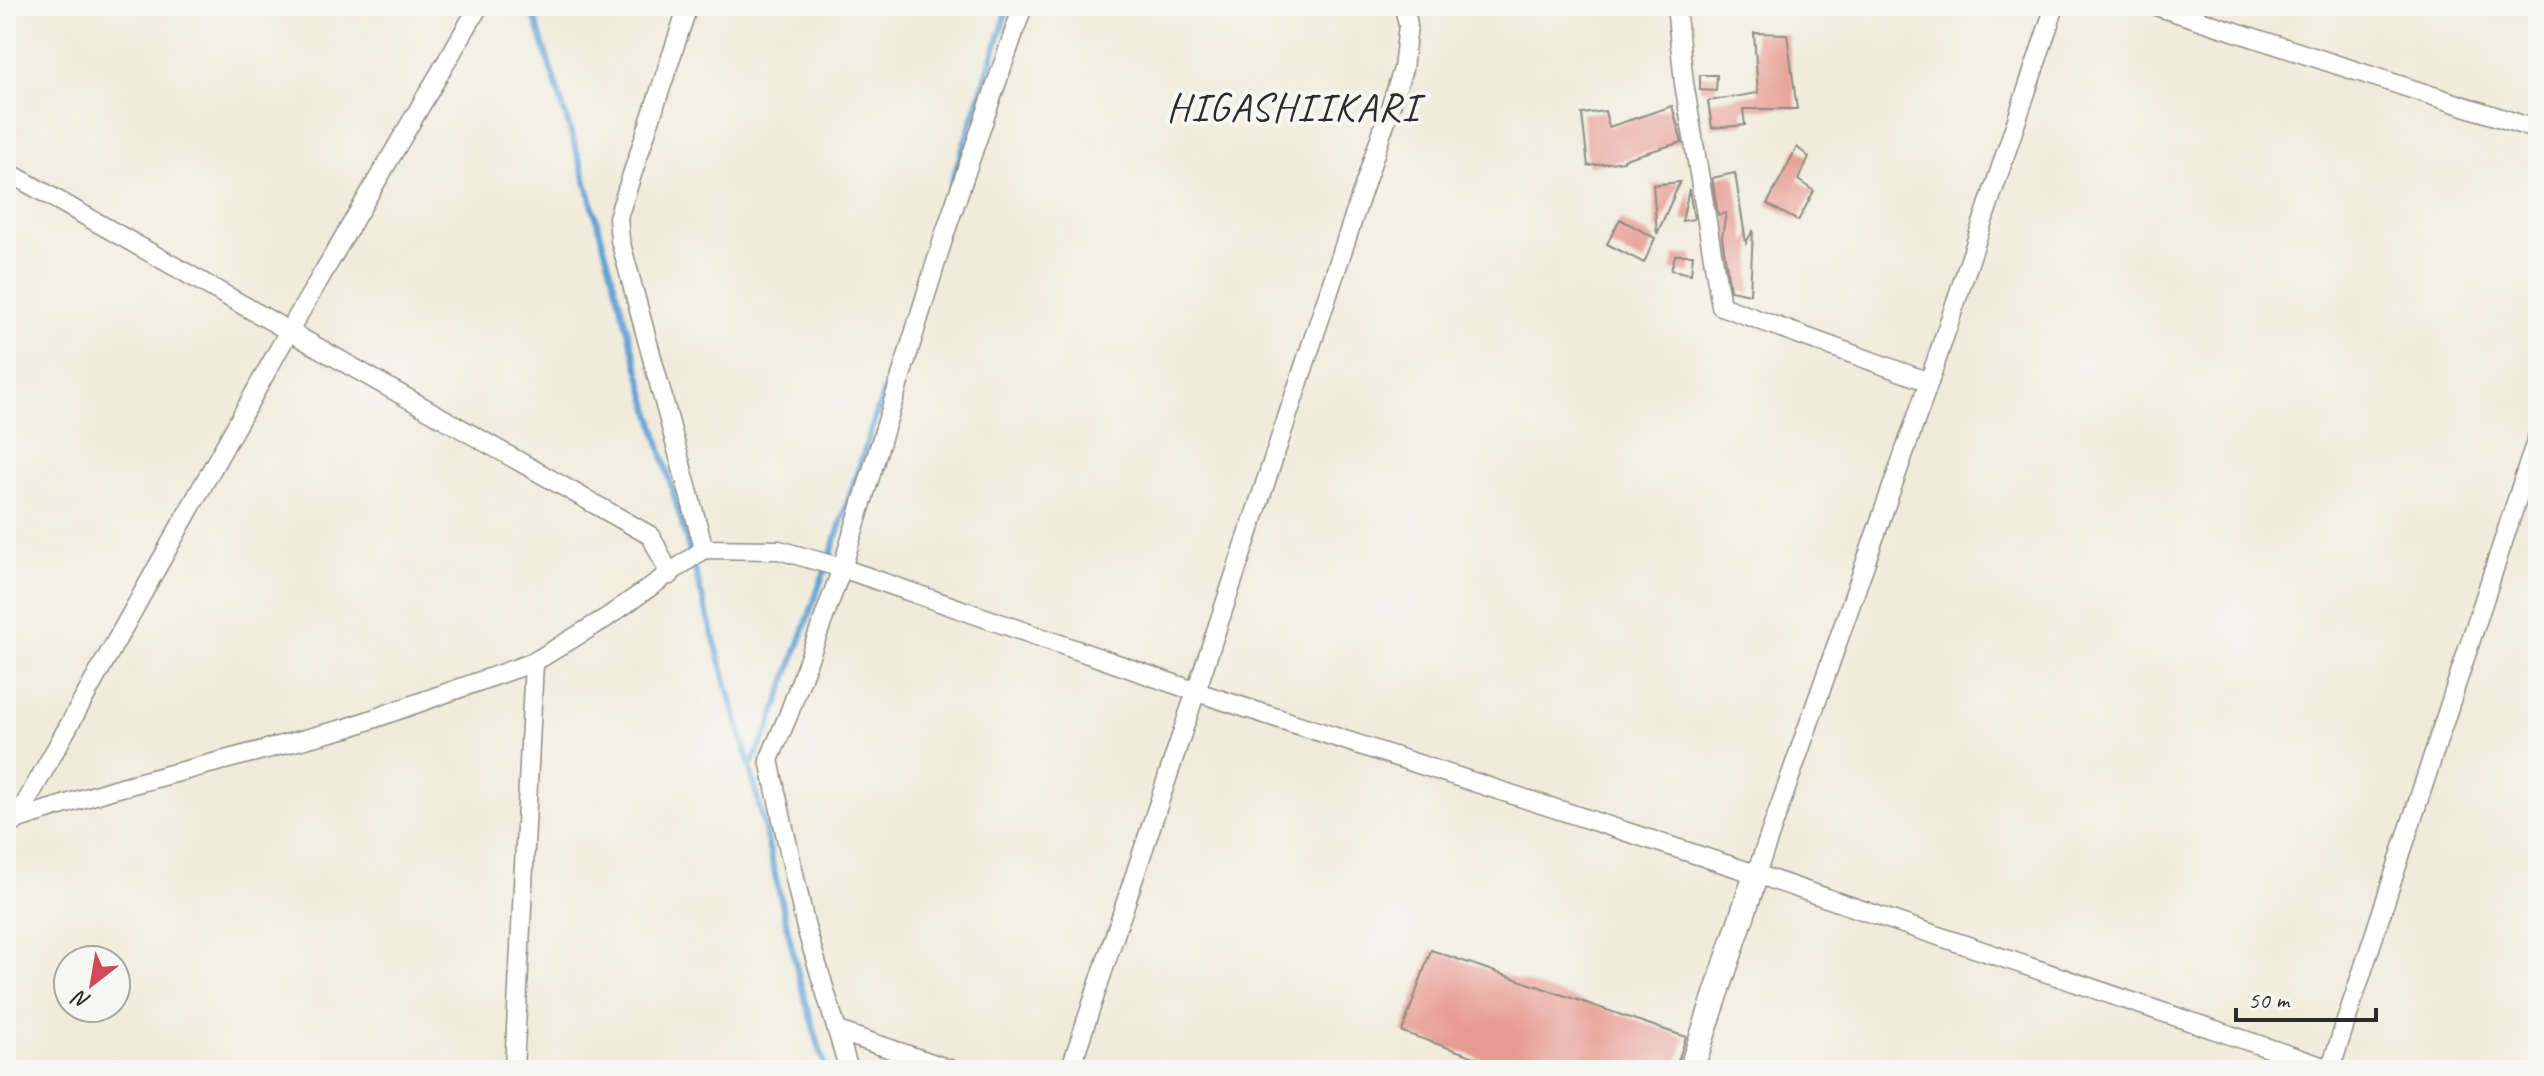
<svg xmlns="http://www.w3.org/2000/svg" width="2544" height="1076" font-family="Caveat,sans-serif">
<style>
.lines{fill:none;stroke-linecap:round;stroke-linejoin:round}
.stream{stroke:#62a1d4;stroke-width:6}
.building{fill:#e79a90}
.minor-casing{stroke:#8e8c83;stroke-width:21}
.tertiary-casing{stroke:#8e8c83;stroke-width:27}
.minor{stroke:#fff;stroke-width:18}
.tertiary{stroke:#fff;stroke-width:24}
.labels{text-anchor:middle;stroke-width:8;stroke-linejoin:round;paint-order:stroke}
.neighbourhood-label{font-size:40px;letter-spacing:2px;fill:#2b2b2b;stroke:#f6f6f2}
</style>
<rect width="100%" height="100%" fill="#f6f6f2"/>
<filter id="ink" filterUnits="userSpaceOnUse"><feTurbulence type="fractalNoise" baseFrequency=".0125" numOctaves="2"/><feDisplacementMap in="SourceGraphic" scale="16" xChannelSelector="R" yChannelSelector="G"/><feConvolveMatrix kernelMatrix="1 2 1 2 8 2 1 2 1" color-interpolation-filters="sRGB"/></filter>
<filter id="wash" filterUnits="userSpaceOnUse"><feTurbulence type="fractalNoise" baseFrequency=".006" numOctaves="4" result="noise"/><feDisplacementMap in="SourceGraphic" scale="32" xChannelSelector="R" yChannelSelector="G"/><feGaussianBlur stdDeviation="1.8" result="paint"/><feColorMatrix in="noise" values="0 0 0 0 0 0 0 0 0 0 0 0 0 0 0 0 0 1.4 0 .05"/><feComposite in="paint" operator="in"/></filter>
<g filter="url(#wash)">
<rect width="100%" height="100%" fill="#f0ecdb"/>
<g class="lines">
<g class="stream">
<path d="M531,6l52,165 167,596 50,215 26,88"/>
<path d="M750,767l18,-36 65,-184 176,-541"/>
</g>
</g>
<g id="blocks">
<g class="building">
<path d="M1754,33l33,1 10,75h-54l2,16 -33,3 -4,-27 50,-8z"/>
<path d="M1700,75h17l-1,16 -16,-1z"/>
<path d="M1672,106l10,36 -58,17v2l-36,5 -6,-52 23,-3 4,16z"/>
<path d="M1797,147l12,10 -11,23 16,11 -16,30 -31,-17z"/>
<path d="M1735,173l11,70 7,-13 -3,64 -20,-4 -8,-53 4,-24 -8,2 -6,-37z"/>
<path d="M1680,182l-23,52 -4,-49z"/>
<path d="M1689,189l5,30 -12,2z"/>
<path d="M1620,219l35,19 -11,25 -37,-19z"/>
<path d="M1675,255h18l-2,19 -20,-4z"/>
<path d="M1431,950l255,87 -11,33h-162l-111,-38z"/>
</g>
</g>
</g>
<g filter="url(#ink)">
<use href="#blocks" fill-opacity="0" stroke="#8e8c83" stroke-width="2"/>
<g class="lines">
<g class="minor-casing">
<g id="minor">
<path d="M688,6l-70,211 2,23 84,309"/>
<path d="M1676,6l8,77 37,223 208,76"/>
<path d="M2156,6l382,124"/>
<path d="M6,171l645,365 19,39"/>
<path d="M15,822l274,-491 190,-325"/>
<path d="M6,823l108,-34 233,-61 187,-66 72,-44 98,-69 75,1 63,18 355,124 559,182 577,196"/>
<path d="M1756,874l173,-492 126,-376"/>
<path d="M838,1031l114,39"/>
<path d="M514,1070l20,-408"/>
<path d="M849,1070l-43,-142 -37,-168 19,-44 54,-148 103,-335 78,-227"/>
<path d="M1070,1070l333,-1001 5,-44 -4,-19"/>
<path d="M2330,1070l208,-635"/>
</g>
</g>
<g class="tertiary-casing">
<path id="tertiary" d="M1691,1070l65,-196"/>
</g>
<use href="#minor" class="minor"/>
<use href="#tertiary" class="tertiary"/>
</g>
</g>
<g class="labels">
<g class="neighbourhood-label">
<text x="1293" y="120">HIGASHIIKARI</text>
</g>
</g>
<rect width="2544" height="1076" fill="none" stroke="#f6f6f2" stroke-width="32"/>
<g transform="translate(92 984) rotate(211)"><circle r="38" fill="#f6f6f2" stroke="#a5a5a2" stroke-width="2"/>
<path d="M0-6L14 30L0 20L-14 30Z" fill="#d1495b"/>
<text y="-12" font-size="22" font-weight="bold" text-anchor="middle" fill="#2b2b2b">N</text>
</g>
<path d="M2236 1008v12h140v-12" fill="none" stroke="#2b2b2b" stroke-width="4"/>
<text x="2248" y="1008" font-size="24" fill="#2b2b2b" stroke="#f6f6f2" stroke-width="6" paint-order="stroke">50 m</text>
</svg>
